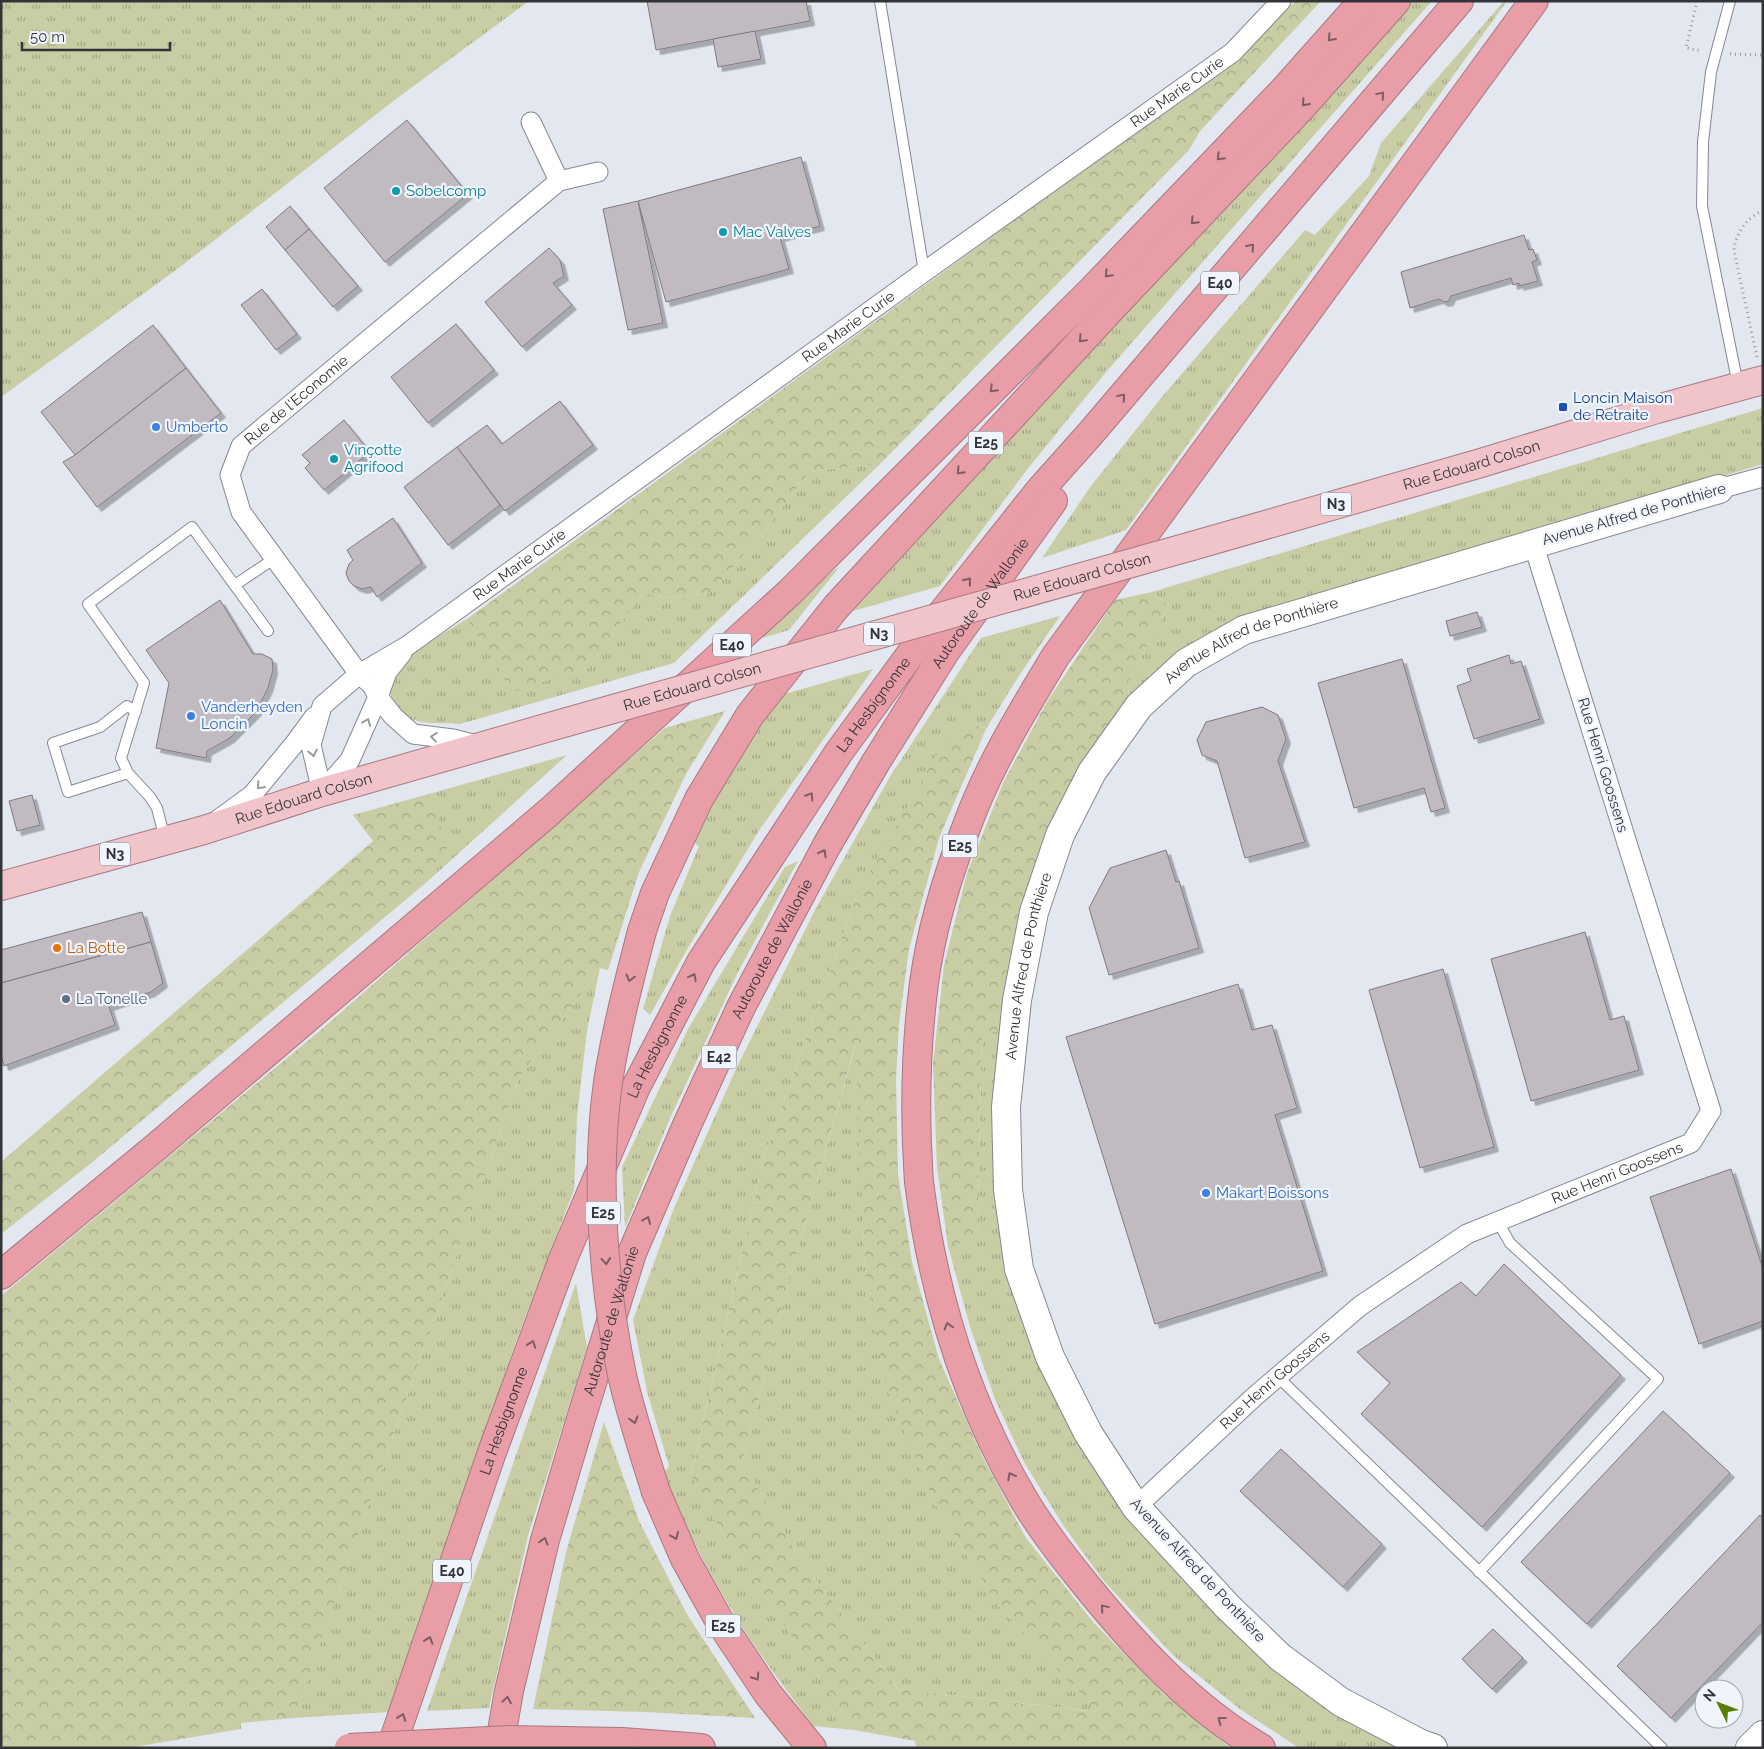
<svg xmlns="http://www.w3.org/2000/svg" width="1764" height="1749" font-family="Raleway,sans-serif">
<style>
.grass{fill:url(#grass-tufts)}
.forest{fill:url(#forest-crowns);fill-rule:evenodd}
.building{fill:#c2bac1;stroke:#817980;filter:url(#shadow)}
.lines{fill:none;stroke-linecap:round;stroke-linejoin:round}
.lane-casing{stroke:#858891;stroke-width:12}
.street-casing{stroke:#858891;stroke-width:21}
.secondary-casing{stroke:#858891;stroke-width:30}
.primary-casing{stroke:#a87880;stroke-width:30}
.highway-casing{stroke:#a87880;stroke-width:30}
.path{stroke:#95989e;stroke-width:3;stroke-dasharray:1 4;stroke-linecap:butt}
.lane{stroke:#fff;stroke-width:10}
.street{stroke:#fff;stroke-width:19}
.secondary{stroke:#fff;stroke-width:28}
.primary{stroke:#f1c4ca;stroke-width:28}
.highway{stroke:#e89da7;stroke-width:28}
.primary-bridge-casing{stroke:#a87880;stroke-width:30;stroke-linecap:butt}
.highway-bridge-casing{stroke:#a87880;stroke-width:30;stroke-linecap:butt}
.primary-bridge{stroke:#f1c4ca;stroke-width:28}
.highway-bridge{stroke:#e89da7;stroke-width:28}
.oneway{stroke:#7b5e64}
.oneway2{stroke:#989a9b}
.culture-dot{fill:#0f9aa8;stroke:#f0f4fd;stroke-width:2}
.transit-dot{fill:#1a4fb4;stroke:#f0f4fd;stroke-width:2}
.shop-dot{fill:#3f7fe0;stroke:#f0f4fd;stroke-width:2}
.food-dot{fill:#e8710a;stroke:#f0f4fd;stroke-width:2}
.service-dot{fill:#5c6f8a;stroke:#f0f4fd;stroke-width:2}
.labels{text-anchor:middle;stroke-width:4.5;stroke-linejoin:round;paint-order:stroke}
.shield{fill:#f0f4fd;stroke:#6b6e72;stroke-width:1}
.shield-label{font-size:14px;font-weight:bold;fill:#323437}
.street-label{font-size:15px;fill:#323437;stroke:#f0f4fd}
.culture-label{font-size:15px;fill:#0d838f;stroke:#f0f4fd;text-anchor:start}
.transit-label{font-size:15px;fill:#164399;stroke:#f0f4fd;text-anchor:start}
.shop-label{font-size:15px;fill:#366cbe;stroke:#f0f4fd;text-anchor:start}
.food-label{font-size:15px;fill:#c56008;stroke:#f0f4fd;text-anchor:start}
.service-label{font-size:15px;fill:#4e5e75;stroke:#f0f4fd;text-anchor:start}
</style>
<defs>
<pattern id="grass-tufts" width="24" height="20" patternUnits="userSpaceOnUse" patternTransform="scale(1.25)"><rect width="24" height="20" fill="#c8cda4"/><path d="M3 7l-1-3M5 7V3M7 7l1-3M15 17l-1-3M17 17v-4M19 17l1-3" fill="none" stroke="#a3a786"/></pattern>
<pattern id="forest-crowns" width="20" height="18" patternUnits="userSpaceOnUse" patternTransform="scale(1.25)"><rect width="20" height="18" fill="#c8cda4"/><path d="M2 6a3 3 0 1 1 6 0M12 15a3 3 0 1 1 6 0" fill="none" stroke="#a3a786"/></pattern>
<filter id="shadow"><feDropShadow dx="4.5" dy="4.5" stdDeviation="0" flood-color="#0004"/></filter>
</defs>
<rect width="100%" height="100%" fill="#e3e7f0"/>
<g class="grass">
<path d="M1,1h528l-133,98 -216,168 -179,130z"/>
<path d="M1412,1h20l-326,371 -80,99 -86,115 -87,25z"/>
<path d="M1504,1h3l-381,529 -84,28 49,-72 71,-89 143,-167 10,5 54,-59 12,-33z"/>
<path d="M1763,408v56l-515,154 -119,84 -1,-20 41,-77 -17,-13z"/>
<path d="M863,465l15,1 -204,197 -214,61c-39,-2 -58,4 -73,-38l16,-28 64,-39 46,72 76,-24 54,-74 24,5 43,-5 57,-65 42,-56z"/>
<path d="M840,566l-51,64 -34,10 24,-27z"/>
<path d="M1060,616l-40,58 -34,55 -14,-6 -115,172 -93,262 -73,317 28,54 135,202 -41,-4c-21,-29 -43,-57 -63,-87 -34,-52 -64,-108 -86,-166l5,-7 -22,-75 -14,-71 41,-112 62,-139 80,-161 75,-133 90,-137z"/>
<path d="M873,669l-113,160 -71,117 -39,69 -7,-6 27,-93 29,-70 -6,-4 41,-80 43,-66z"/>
<path d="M567,755l-139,126 19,-35 -18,-52z"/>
<path d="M798,861l-60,111 -67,144 -46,112 -3,-61 66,-138 97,-162z"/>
<path d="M600,968l-13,63 -10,85 -3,74 -56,146 -130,376 -94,6 225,-640z"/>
<path d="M982,1031l19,1 -7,138 4,44 136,305 275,229h-110l-59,-39 -66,-53 -71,-76 -40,-55 -39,-63 -29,-63 -25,-72 -22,-81 29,-8z"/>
<path d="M856,1044l9,225 23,121 46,112 63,102 101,108 -200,-23 -99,-132 -57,-95 61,-232z"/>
<path d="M576,1283l11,65 -59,188 -39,172 -62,3z"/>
</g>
<g class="forest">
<path d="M1296,1h25l-121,130 -11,19 -311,316 -15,-1 -54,7 -42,56 -57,65 -43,5 -24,-5 -54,74 -76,25 -46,-73 755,-550z"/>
<path d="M1152,592l17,13 -41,77 1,20 -31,40 -97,290h-19l-5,207 -29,7 -11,-79 -4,-103 11,-99 23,-92 37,-92 44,-81 67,-100z"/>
<path d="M725,711l-39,63 -47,98 -31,98 -8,-2 -81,110 -225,640 -53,5v6l-113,19h-127v-452l321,-267 343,-301z"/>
<path d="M972,723l14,6 -47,109 -30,111 -10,75 -3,55 2,95 14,88 27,97 43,97 44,82 68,85 70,71 67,54h-315l-1,-7 -61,-11 -135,-202 -28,-53 73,-318 93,-262 84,-148zM855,1046l10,223 22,121 47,112 63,102 100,108 -199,-23 -99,-132 -57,-95 61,-232z"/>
<path d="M429,794l19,52 -20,35 -338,283 -89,70v-72l372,-321 -20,-26z"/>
<path d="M604,1422l35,99 49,95 67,102 -110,-6 -112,-3 33,-157z"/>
</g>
<g class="building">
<path d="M647,1h159l4,20 -154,29z"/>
<path d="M755,31l6,28 -43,8 -5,-28z"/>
<path d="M407,120l61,74 -83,68 -61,-74z"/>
<path d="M801,157l19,69 -40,11 9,32 -123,33 -28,-101z"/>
<path d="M638,201l25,122 -35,7 -25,-121z"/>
<path d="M290,206l19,23 -24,21 -19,-23z"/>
<path d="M309,229l49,57 -25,21 -48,-57z"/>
<path d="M1524,235l5,15 4,-1 4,11 -5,2 6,19 -19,5v-3l-6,2 -2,-7 -60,18 -2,5 -5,1 -5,-3 -29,9 -9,-36z"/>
<path d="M549,248l11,12 4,16 -11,7 19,22 -50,42 -37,-45z"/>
<path d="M262,289l35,45 -21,16 -35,-45z"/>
<path d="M456,324l38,46 -66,53 -37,-46z"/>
<path d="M153,325l33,43 -111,87 -34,-43z"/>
<path d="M186,368l35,45 -124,94 -34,-45 12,-7z"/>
<path d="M560,401l33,44 -88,66 -48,-64 30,-22 15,19z"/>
<path d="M344,420l26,32 -46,38 -19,-22 5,-5 -8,-8z"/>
<path d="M457,447l43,58 -52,40 -44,-58z"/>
<path d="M393,518l29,45 -45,34 -6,-10 -9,2 -8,-3 -5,-5 -3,-8 3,-9 4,-4 -6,-10z"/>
<path d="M220,600l33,54h9l10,5 1,11 -5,18 -12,24 -26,26 -23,13 -1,7 -50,-10 13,-65 -23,-33z"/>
<path d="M1477,612l5,15 -32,9 -4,-15z"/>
<path d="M1509,655l2,9 10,-3 19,58 -66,20 -17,-53 14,-5 -4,-12z"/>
<path d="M1402,659l43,149 -14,4 -7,-24 -70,20 -36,-125z"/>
<path d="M1262,707l16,8 8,24 -8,22 27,81 -60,16 -28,-97 -15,-6 -5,-15 9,-18z"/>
<path d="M32,795l8,30 -23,6 -8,-30z"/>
<path d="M1166,850l10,32 3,-1 20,67 -90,27 -20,-67 21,-40z"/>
<path d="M142,912l9,30 -150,41v-33z"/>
<path d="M1585,932l25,88 14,-4 15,54 -108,31 -40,-142z"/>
<path d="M151,942l12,41 -12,9 -42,14 6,19 -111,41 -3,-11v-72z"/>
<path d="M1443,969l51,178 -74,21 -51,-178z"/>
<path d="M1238,984l14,46 20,-5 25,83 -22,7 48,156 -168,53 -89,-287z"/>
<path d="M1731,1169l32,100v52l-64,23 -49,-147z"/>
<path d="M1504,1264l117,111 -139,152 -121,-113 29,-31 -33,-31 104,-70 15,14z"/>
<path d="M1663,1411l67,62 -143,151 -66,-62z"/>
<path d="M1281,1449l101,95 -39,43 -103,-96z"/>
<path d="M1760,1515l3,2v105l-92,96 -54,-52z"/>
<path d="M1493,1629l30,29 -31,31 -30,-30z"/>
</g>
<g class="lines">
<g class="lane-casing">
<g id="lane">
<path d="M880,1l44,271"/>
<path d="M1730,1l-19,71 -8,70 -1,64 36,179"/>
<path d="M235,585l40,-27"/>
<path d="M128,773l-60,19 -15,-49 47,-16 27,-21 9,5"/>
<path d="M165,839l-8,-31 -7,-11 -22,-24 -7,-15 23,-75 -56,-79 104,-77 76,104"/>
<path d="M1278,1377l384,371"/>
<path d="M1479,1572l179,-193 -148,-136 -12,-21"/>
</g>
</g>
<g class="street-casing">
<g id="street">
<path d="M531,122l28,59"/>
<path d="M1719,489l44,-12"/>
<path d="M402,653l-15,19 -9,25 15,19 20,18 40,5 27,7"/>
<path id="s1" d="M322,792l-11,-47 11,-39 37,-32 48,-28 517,-374 309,-220 48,-51"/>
<path id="s2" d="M322,792l28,-32 28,-63 -6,-12 -13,-11 -118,-162 -11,-37 11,-29 318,-265 39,-9"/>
<path d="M219,819l33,-24 43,-52 19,-26"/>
<path id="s3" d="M1136,1507l118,-110 106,-91 107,-72 224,-91 20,-32 -178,-568"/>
</g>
</g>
<g class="secondary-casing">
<g id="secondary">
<path id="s4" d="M1433,1748l-12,-4 -80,-42 -61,-45 -53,-51 -91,-99 -48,-74 -38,-76 -31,-88 -11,-79 -2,-83 11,-107 17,-88 26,-77 32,-63 47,-66 47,-43 58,-33 475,-141"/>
<path d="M1750,1748l13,-13"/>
</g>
</g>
<g class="primary-casing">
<g id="primary">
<path id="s5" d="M1192,546l289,-83 176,-54 106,-29"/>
<path id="s6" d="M1,886l203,-56 118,-38 245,-70"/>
</g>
</g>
<g class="highway-casing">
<g id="highway">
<path d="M642,931l13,-38 44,-94 51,-84 86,-108 272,-295 193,-204 95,-107"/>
<path d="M1,1275l155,-128 393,-335 240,-219 303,-303 192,-200 79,-89"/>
<path d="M656,1492l29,67 35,63 48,72 44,54"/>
<path d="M622,1742l79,6"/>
<path id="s7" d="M391,1748l100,-293 72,-196 73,-172 65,-125 138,-210 84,-115 117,-147 50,-56 369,-433"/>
<path id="s8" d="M499,1748l10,-57 36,-151 35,-118 52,-169 55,-128 54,-118 86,-162 49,-83 69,-110 108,-151"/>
<path d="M1261,1748c-70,-41 -126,-102 -176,-164 -22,-27 -44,-55 -62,-86 -57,-96 -90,-206 -104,-316 -1,-12 -1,-25 -2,-37 -2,-54 0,-108 7,-162 7,-52 23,-106 42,-155 22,-61 56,-116 89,-171l479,-656"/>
</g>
</g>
<g class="path">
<path d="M1697,1l-11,47 16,3"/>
<path d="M1730,54l33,1"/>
<path d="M1757,357l-23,-106c1,-18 13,-33 29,-41"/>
</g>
<use href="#lane" class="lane"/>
<use href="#street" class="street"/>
<use href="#secondary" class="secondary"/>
<use href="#primary" class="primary"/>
<use href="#highway" class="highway"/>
<g class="primary-bridge-casing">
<g id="primary-bridge">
<path id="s9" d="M567,722l625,-176"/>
</g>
</g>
<g class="highway-bridge-casing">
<g id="highway-bridge">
<path d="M642,931c-13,50 -26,100 -34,151 -13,93 -5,202 14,293 9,40 22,78 34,117"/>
<path d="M349,1748l159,-8 114,2"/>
</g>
</g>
<use href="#primary-bridge" class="primary-bridge"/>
<use href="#highway-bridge" class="highway-bridge"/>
</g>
<defs><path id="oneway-chevron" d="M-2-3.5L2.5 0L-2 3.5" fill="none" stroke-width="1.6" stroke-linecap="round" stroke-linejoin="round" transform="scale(1.25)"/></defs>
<g class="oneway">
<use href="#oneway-chevron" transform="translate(1331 38) rotate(132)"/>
<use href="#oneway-chevron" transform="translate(1381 95) rotate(-50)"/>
<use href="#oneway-chevron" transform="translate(1305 103) rotate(132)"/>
<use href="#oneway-chevron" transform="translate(1220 157) rotate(134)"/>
<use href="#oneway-chevron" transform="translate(1194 221) rotate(133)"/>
<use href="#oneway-chevron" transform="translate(1251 247) rotate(-49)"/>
<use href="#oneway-chevron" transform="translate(1108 274) rotate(134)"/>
<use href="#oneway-chevron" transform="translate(1082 339) rotate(133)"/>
<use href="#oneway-chevron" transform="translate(993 389) rotate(135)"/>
<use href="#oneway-chevron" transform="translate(1122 397) rotate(-49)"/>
<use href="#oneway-chevron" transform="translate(960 471) rotate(133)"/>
<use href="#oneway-chevron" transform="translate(968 581) rotate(-51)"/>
<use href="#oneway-chevron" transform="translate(810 796) rotate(-57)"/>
<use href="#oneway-chevron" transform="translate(823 853) rotate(-62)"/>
<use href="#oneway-chevron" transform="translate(693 977) rotate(-62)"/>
<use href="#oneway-chevron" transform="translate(630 978) rotate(105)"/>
<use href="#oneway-chevron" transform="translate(647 1220) rotate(-67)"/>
<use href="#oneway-chevron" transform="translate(606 1261) rotate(85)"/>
<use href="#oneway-chevron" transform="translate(948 1326) rotate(-107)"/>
<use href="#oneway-chevron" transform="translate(532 1344) rotate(-70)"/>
<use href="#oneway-chevron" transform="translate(634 1420) rotate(74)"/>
<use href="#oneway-chevron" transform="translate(1011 1476) rotate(-118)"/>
<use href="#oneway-chevron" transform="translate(675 1536) rotate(67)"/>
<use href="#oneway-chevron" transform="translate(544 1541) rotate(-75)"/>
<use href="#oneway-chevron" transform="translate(1104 1608) rotate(-130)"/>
<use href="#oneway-chevron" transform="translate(429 1640) rotate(-71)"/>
<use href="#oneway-chevron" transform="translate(756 1677) rotate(57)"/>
<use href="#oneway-chevron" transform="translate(507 1700) rotate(-81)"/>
<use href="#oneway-chevron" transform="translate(402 1717) rotate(-70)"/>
<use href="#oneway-chevron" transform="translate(1221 1720) rotate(-143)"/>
</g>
<g class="oneway2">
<use href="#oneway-chevron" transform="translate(367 722) rotate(-67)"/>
<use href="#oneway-chevron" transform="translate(434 737) rotate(-173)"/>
<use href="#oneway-chevron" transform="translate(313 753) rotate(78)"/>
<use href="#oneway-chevron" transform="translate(260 786) rotate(131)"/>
</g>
<g class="culture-dot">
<circle cx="396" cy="191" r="5"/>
<circle cx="723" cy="232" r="5"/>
<circle cx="334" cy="459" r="5"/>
</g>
<rect class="transit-dot" x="1558" y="402" width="10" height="10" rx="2.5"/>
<g class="shop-dot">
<circle cx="156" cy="427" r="5"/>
<circle cx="191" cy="716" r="5"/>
<circle cx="1206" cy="1193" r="5"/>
</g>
<circle class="food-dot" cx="57" cy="948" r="5"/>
<circle class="service-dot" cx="66" cy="999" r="5"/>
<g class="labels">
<g class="shield">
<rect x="1201" y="271.5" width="38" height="23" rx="4"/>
<rect x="968.5" y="431.5" width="35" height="23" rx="4"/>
<rect x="1321" y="492.5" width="30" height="23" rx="4"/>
<rect x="864" y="622.5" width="30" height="23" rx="4"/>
<rect x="713" y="633.5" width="38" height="23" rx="4"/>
<rect x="942.5" y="834.5" width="35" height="23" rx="4"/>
<rect x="100" y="842.5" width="30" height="23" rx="4"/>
<rect x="701.5" y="1045.5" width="35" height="23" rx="4"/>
<rect x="585.5" y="1201.5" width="35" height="23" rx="4"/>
<rect x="433" y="1559.5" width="38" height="23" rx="4"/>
<rect x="705.5" y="1614.5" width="35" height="23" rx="4"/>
</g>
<g class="shield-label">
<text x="1220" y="288">E40</text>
<text x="986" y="448">E25</text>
<text x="1336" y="509">N3</text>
<text x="879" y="639">N3</text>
<text x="732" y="650">E40</text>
<text x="960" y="851">E25</text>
<text x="115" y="859">N3</text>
<text x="719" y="1062">E42</text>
<text x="603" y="1218">E25</text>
<text x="452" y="1576">E40</text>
<text x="723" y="1631">E25</text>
</g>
<g class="street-label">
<text dy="5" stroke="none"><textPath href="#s1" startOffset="1142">Rue Marie Curie</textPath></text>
<text dy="5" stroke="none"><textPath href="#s1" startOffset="738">Rue Marie Curie</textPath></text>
<text dy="5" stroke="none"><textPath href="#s2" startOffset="484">Rue de l'Economie</textPath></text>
<text dy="5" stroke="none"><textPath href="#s5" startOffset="291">Rue Edouard Colson</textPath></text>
<text transform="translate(1634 514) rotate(-16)" y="5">Avenue Alfred de Ponthière</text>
<text dy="5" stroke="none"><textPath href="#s1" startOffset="332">Rue Marie Curie</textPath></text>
<text dy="5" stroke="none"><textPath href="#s9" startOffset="535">Rue Edouard Colson</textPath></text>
<text dy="5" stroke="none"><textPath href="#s8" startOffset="1252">Autoroute de Wallonie</textPath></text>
<text dy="5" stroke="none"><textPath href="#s4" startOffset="1379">Avenue Alfred de Ponthière</textPath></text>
<text dy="5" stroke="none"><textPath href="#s9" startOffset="130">Rue Edouard Colson</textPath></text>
<text dy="5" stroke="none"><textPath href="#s7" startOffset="1156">La Hesbignonne</textPath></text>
<text transform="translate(1603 765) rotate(73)" y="5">Rue Henri Goossens</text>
<text dy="5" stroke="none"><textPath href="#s6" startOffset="315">Rue Edouard Colson</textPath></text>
<text dy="5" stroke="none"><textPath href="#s8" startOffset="848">Autoroute de Wallonie</textPath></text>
<text dy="5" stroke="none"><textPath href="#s4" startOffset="959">Avenue Alfred de Ponthière</textPath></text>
<text dy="5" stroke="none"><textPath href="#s7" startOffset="751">La Hesbignonne</textPath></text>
<text dy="5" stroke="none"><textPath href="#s3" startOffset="592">Rue Henri Goossens</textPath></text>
<text dy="5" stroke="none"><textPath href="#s8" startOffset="442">Autoroute de Wallonie</textPath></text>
<text dy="5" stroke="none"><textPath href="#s3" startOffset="188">Rue Henri Goossens</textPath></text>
<text dy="5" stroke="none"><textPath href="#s7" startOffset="346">La Hesbignonne</textPath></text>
<text transform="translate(1198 1570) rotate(47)" y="5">Avenue Alfred de Ponthière</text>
</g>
<g class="culture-label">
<text x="406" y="196">Sobelcomp</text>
<text x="733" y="237">Mac Valves</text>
<text x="344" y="455">Vinçotte<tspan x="344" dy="17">Agrifood</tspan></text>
</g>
<g class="transit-label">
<text x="1573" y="403">Loncin Maison<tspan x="1573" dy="17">de Retraite</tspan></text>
</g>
<g class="shop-label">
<text x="166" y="432">Umberto</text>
<text x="201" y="712">Vanderheyden<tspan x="201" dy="17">Loncin</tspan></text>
<text x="1216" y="1198">Makart Boissons</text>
</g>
<g class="food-label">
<text x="67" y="953">La Botte</text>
</g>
<g class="service-label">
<text x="76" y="1004">La Tonelle</text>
</g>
</g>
<rect width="1764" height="1749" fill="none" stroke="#323437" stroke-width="5"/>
<g transform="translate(1719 1704) rotate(312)"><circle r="24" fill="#f0f4fd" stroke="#a4a7ae"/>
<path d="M0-4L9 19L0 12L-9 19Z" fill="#547f03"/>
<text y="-8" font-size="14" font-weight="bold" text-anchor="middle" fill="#323437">N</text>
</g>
<path d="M22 42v8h148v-8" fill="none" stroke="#323437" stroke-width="2.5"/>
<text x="30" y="42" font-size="15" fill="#323437" stroke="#f0f4fd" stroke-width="4" paint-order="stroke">50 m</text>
</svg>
